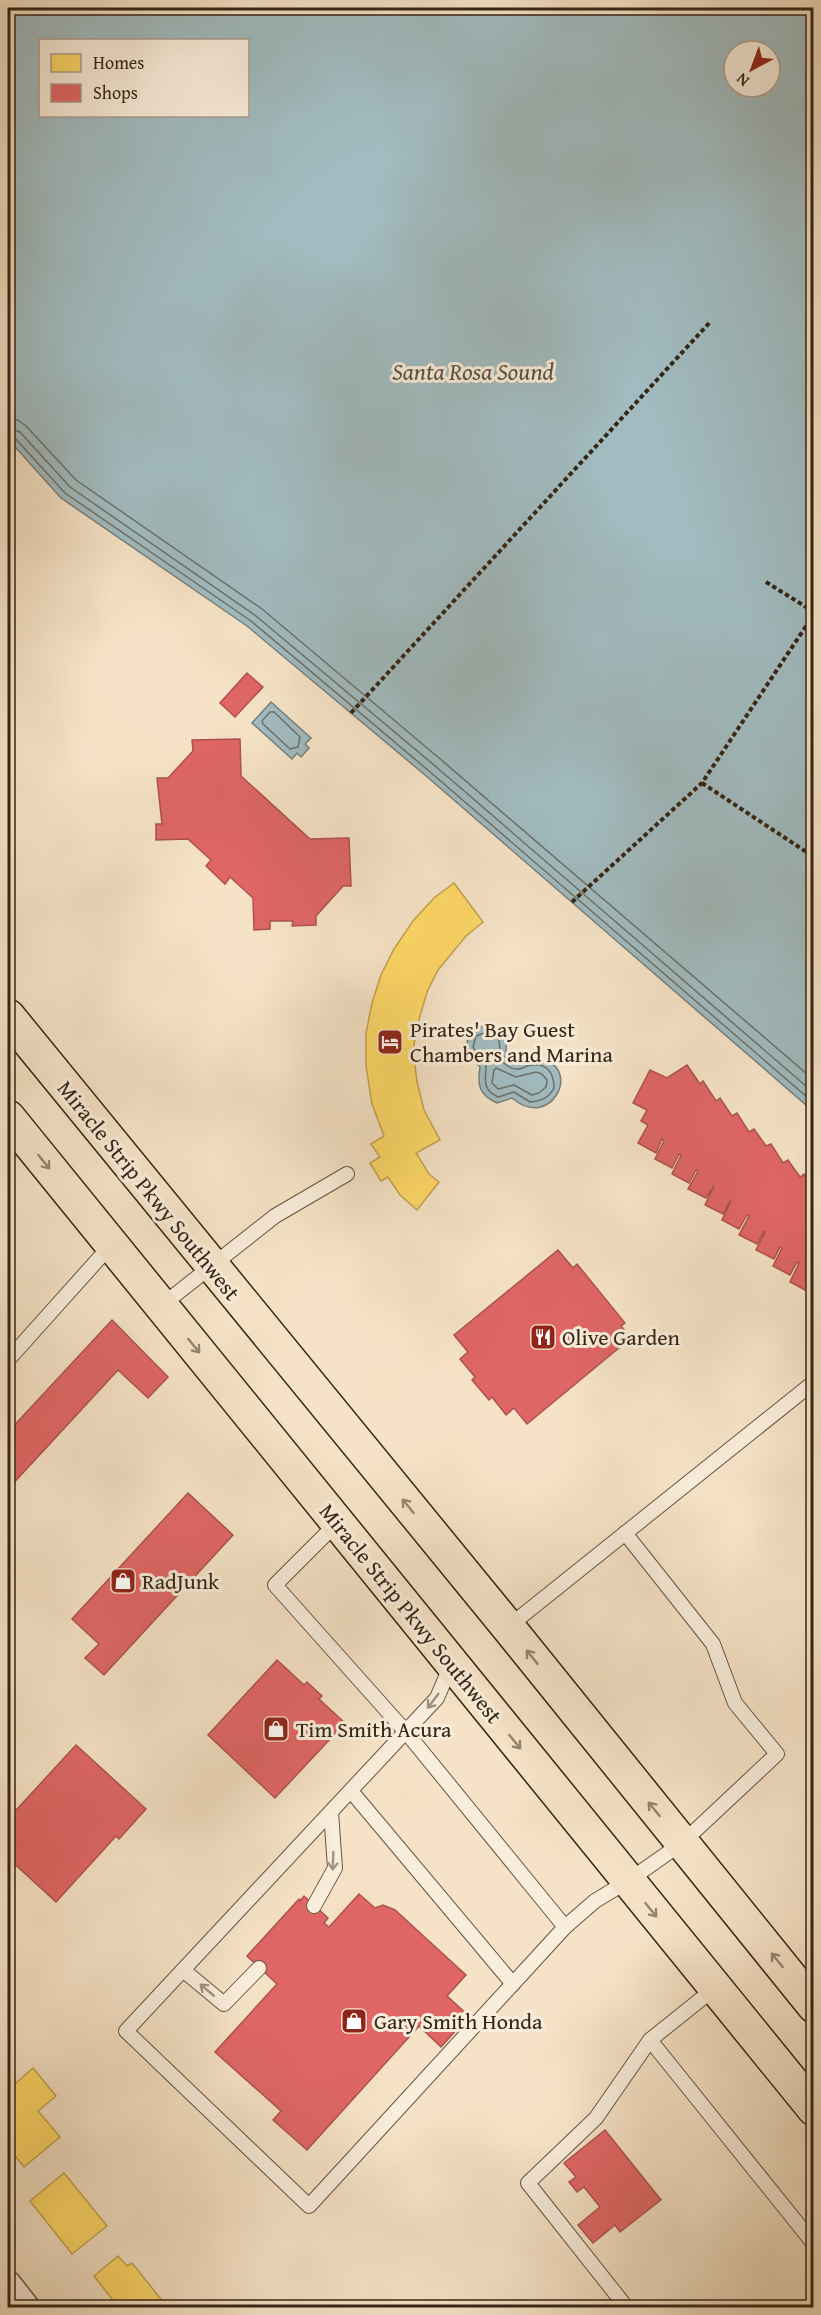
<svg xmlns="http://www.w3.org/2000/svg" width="821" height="2315" font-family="'Gentium Book Plus',serif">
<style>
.water{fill:#a1bbc0;stroke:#757f7b;stroke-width:1.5;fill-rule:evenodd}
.homes{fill:#ffd966;stroke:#c2a34d;stroke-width:1.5}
.shops{fill:#e06666;stroke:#ac524d;stroke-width:1.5}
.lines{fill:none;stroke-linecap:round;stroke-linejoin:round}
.shore{stroke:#6a706a;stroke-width:1.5}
.lane-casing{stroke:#645441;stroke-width:16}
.street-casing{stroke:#645441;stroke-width:30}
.highway-casing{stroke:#342514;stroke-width:36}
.path{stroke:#342514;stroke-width:4;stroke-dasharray:4.5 3;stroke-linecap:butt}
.lane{stroke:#f9eddb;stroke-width:14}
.street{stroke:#f9eddb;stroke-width:27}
.highway{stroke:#f6e3c7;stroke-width:33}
.oneway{stroke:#95846e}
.oneway2{stroke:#a09381}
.labels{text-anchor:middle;stroke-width:6;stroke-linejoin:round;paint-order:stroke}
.poi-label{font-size:22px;fill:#342514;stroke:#f9eddb;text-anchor:start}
.street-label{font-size:22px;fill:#342514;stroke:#f9eddb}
.water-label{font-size:24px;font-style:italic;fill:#555248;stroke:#f9eddb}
</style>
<rect width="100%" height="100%" fill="#f6e3c7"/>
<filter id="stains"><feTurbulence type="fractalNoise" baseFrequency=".00333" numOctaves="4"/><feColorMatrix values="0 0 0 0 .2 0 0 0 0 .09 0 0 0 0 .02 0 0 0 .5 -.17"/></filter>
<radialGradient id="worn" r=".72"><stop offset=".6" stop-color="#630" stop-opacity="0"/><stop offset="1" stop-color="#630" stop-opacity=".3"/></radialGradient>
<g class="water">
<path d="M8,8h805v1103l-388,-336 -178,-149 -186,-128 -53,-59zM40,40h208v76h-208zM734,51h36v36h-36z"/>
<path d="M271,702l40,36 -6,6 4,4 -8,9 -4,-4 -5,6 -40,-36z"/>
<path d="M483,1026c21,3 26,10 22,31l13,6c9,-4 18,-5 27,-2 35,9 6,70 -33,37l-15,5c-18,-8 -20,-18 -17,-36 -16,-15 -20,-31 3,-41z"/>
</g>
<g class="homes">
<path d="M454,883l29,39 -17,14 -28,34 -11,22 -9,31 -5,27 4,31 7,29 16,30 -24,13 13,21 10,8 -22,28 -17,-15 -12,-18 -7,4 -11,-18 10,-6 -9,-13 13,-8 -12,-32 -6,-38v-33l6,-30 9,-28 13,-26 19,-28 21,-23z"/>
<path d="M33,2068l23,28 -18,15 22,26 -36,30 -16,-20v-57z"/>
<path d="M64,2173l43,53 -35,28 -42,-53z"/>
<path d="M118,2256l9,10 5,-3 36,45h-49l-25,-32z"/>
</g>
<g class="shops">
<path d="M247,673l16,14 -28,30 -15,-14z"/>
<path d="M240,739l1,37 69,63 39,-1 2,48h-8l-27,30v9l-24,1 1,-5h-23v8l-16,1 -1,-32 -23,-21 -5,7 -19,-18 5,-6 -23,-21 -32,1v-16h6l-5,-46h11l25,-27 -1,-11z"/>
<path d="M687,1065l13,19 3,-3 13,20 4,-3 12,18 5,-3 12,19 5,-3 12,17 5,-2 12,19 5,-3 12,17 4,-3 10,15v90l-7,12 -17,-9 9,-19 -2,-1 -7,13 -17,-9 9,-18 -2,-1 -6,12 -18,-9 9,-18 -1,-1 -7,13 -18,-9 10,-19 -2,-1 -8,14 -17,-9 9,-19h-1l-7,13 -18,-9 9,-19 -8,12 -18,-9 10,-18 -2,-1 -7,13 -17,-9 9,-19 -2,-1 -7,14 -17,-9 9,-18 -2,-2 -6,14 -18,-10 10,-18 -7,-4 6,-11 -14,-7 17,-33 17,8z"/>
<path d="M558,1250l15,18 4,-4 48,59 -4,3 10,12 -104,86 -13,-16 -8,7 -14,-18 -3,3 -17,-20 3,-3 -15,-18 8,-7 -14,-17z"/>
<path d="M112,1320l56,57 -20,21 -30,-28 -110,119v-57z"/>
<path d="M188,1493l45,42 -129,140 -19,-17 14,-14 -27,-25z"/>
<path d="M277,1660l27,25 3,-3 15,14 -3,3 26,24 -70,75 -67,-63z"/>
<path d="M76,1745l70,64 -27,30 -3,-3 -60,66 -48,-44v-39z"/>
<path d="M359,1894l16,14 8,-3 12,5 71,65 -19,21 22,20 -28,31 -22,-21 -112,124 -34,-30 8,-9 -66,-59 62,-68 -30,-28 52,-57 1,2 4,-5 24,22 -4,5 5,4z"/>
<path d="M605,2130l56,70 -41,32 -5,-7 -22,18 -15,-18 22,-18 -16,-20 -7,5 -8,-10 7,-5 -12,-14z"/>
</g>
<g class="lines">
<g class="shore">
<path d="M8,419l10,1 8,6 50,54 186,129 177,149 375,322"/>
<path d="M8,428l12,4 50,55 186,129 178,149 380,328"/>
<path d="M8,435l6,2 51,56 186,128 178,150 385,332"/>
<path d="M270,712h4l26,25 -2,10 -8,2 -27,-25 -1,-3z"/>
<path d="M484,1033c17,1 17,10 15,24 3,6 13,13 19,12 4,0 6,-2 9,-3 18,-5 27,5 27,22 -5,10 -13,13 -24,14l-16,-10 -16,5c-17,-8 -12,-17 -12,-32l-8,-9 -5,-9 3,-11z"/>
<path d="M496,1068l20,9 20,-5 6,2 5,6 -1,7 -7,6 -7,2 -18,-10 -16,4 -6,-6 2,-13z"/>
</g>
<g class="lane-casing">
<g id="lane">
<path d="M161,1306l114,-90 72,-42"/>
<path d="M8,1360l103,-115"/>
<path d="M337,1523l-62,62 131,147 159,195"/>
<path d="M508,1627l306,-245"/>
<path d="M451,1665l-14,33 -311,333 183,175 256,-279 30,-26 33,-20 54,-38 95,-89 -42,-51 -22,-59 -88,-111"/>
<path d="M351,1791l162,193"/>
<path d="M314,1906l21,-38 -4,-56"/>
<path d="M183,1970l41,34 35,-36"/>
<path d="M715,1988l-65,52 164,204"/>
<path d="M627,2308l-99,-125 68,-65 54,-78"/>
</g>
</g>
<g class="street-casing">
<path id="street" d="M8,2285l18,23"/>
</g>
<g class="highway-casing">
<g id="highway">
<path d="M8,1016l500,611 306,379"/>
<path d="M8,1117l806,992"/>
</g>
</g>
<g class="path">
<path d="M766,582l48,30"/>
<path d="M351,713l360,-392"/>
<path d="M702,783l112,74"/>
<path d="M572,902l130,-119 112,-169"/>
</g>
<use href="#lane" class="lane"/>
<use href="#street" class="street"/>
<use href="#highway" class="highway"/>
</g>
<defs><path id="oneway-shaft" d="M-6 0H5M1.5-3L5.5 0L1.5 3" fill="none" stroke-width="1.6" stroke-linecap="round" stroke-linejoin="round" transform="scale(1.5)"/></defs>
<g class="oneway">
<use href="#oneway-shaft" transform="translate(44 1162) rotate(51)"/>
<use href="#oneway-shaft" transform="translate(194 1346) rotate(51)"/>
<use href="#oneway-shaft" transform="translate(408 1506) rotate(-129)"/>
<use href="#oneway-shaft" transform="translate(532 1657) rotate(-129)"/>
<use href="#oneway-shaft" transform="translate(515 1742) rotate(51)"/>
<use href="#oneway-shaft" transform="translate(654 1809) rotate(-129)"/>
<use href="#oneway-shaft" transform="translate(651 1910) rotate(51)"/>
<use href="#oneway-shaft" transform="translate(777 1960) rotate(-129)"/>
</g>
<g class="oneway2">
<use href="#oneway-shaft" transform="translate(433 1701) rotate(127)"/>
<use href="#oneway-shaft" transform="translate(333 1861) rotate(92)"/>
<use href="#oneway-shaft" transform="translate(207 1990) rotate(-140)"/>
</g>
<defs>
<g id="hotel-square" transform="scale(1.35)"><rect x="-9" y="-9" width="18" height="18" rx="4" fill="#8f2418" stroke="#f9eddb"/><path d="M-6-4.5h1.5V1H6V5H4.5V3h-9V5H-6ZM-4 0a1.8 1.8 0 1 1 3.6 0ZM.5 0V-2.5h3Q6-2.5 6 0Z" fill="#fff"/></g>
<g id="restaurant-square" transform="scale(1.35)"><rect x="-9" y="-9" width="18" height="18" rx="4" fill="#8f2418" stroke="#f9eddb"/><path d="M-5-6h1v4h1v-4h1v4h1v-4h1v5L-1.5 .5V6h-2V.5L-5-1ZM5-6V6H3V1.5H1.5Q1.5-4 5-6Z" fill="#fff"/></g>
<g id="shop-square" transform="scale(1.35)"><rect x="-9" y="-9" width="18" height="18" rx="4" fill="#8f2418" stroke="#f9eddb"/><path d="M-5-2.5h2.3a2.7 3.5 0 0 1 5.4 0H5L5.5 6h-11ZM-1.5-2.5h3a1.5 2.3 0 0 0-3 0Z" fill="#fff"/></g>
</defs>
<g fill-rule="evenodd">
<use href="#hotel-square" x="390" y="1042"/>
<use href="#restaurant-square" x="543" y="1337"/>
<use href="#shop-square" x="123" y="1581"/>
<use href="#shop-square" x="276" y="1729"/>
<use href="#shop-square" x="354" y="2021"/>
</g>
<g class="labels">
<g class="poi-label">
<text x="410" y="1037">Pirates' Bay Guest<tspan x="410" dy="25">Chambers and Marina</tspan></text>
<text x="562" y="1345">Olive Garden</text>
<text x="142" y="1589">RadJunk</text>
<text x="296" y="1737">Tim Smith Acura</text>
<text x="374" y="2029">Gary Smith Honda</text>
</g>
<g class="street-label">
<text transform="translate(149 1190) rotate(51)" y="8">Miracle Strip Pkwy Southwest</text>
<text transform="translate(411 1613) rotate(51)" y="8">Miracle Strip Pkwy Southwest</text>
</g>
<g class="water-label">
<text x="473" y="380">Santa Rosa Sound</text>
</g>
</g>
<rect width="821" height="2315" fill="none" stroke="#f6e3c7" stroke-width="30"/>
<rect x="9" y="9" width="803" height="2297" fill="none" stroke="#342514" stroke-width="3"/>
<rect x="15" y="15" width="791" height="2285" fill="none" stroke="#342514" stroke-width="1.5"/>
<rect x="39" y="39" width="210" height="78" fill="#f9eddb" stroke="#aa9d8b" stroke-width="1.5"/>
<rect x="51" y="54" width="30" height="18" fill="#ffd966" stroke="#aa9d8b" stroke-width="1.5"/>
<text x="93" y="69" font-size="18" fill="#342514">Homes</text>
<rect x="51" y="84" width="30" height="18" fill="#e06666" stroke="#aa9d8b" stroke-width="1.5"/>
<text x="93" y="99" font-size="18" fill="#342514">Shops</text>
<g transform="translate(752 69) rotate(221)"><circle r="28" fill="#f9eddb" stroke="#aa9d8b" stroke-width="1.5"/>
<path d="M0-4.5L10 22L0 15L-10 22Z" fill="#8f2418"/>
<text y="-9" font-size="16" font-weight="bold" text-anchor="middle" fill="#342514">N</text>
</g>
<rect width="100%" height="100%" filter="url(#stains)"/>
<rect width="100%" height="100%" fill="url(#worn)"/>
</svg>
